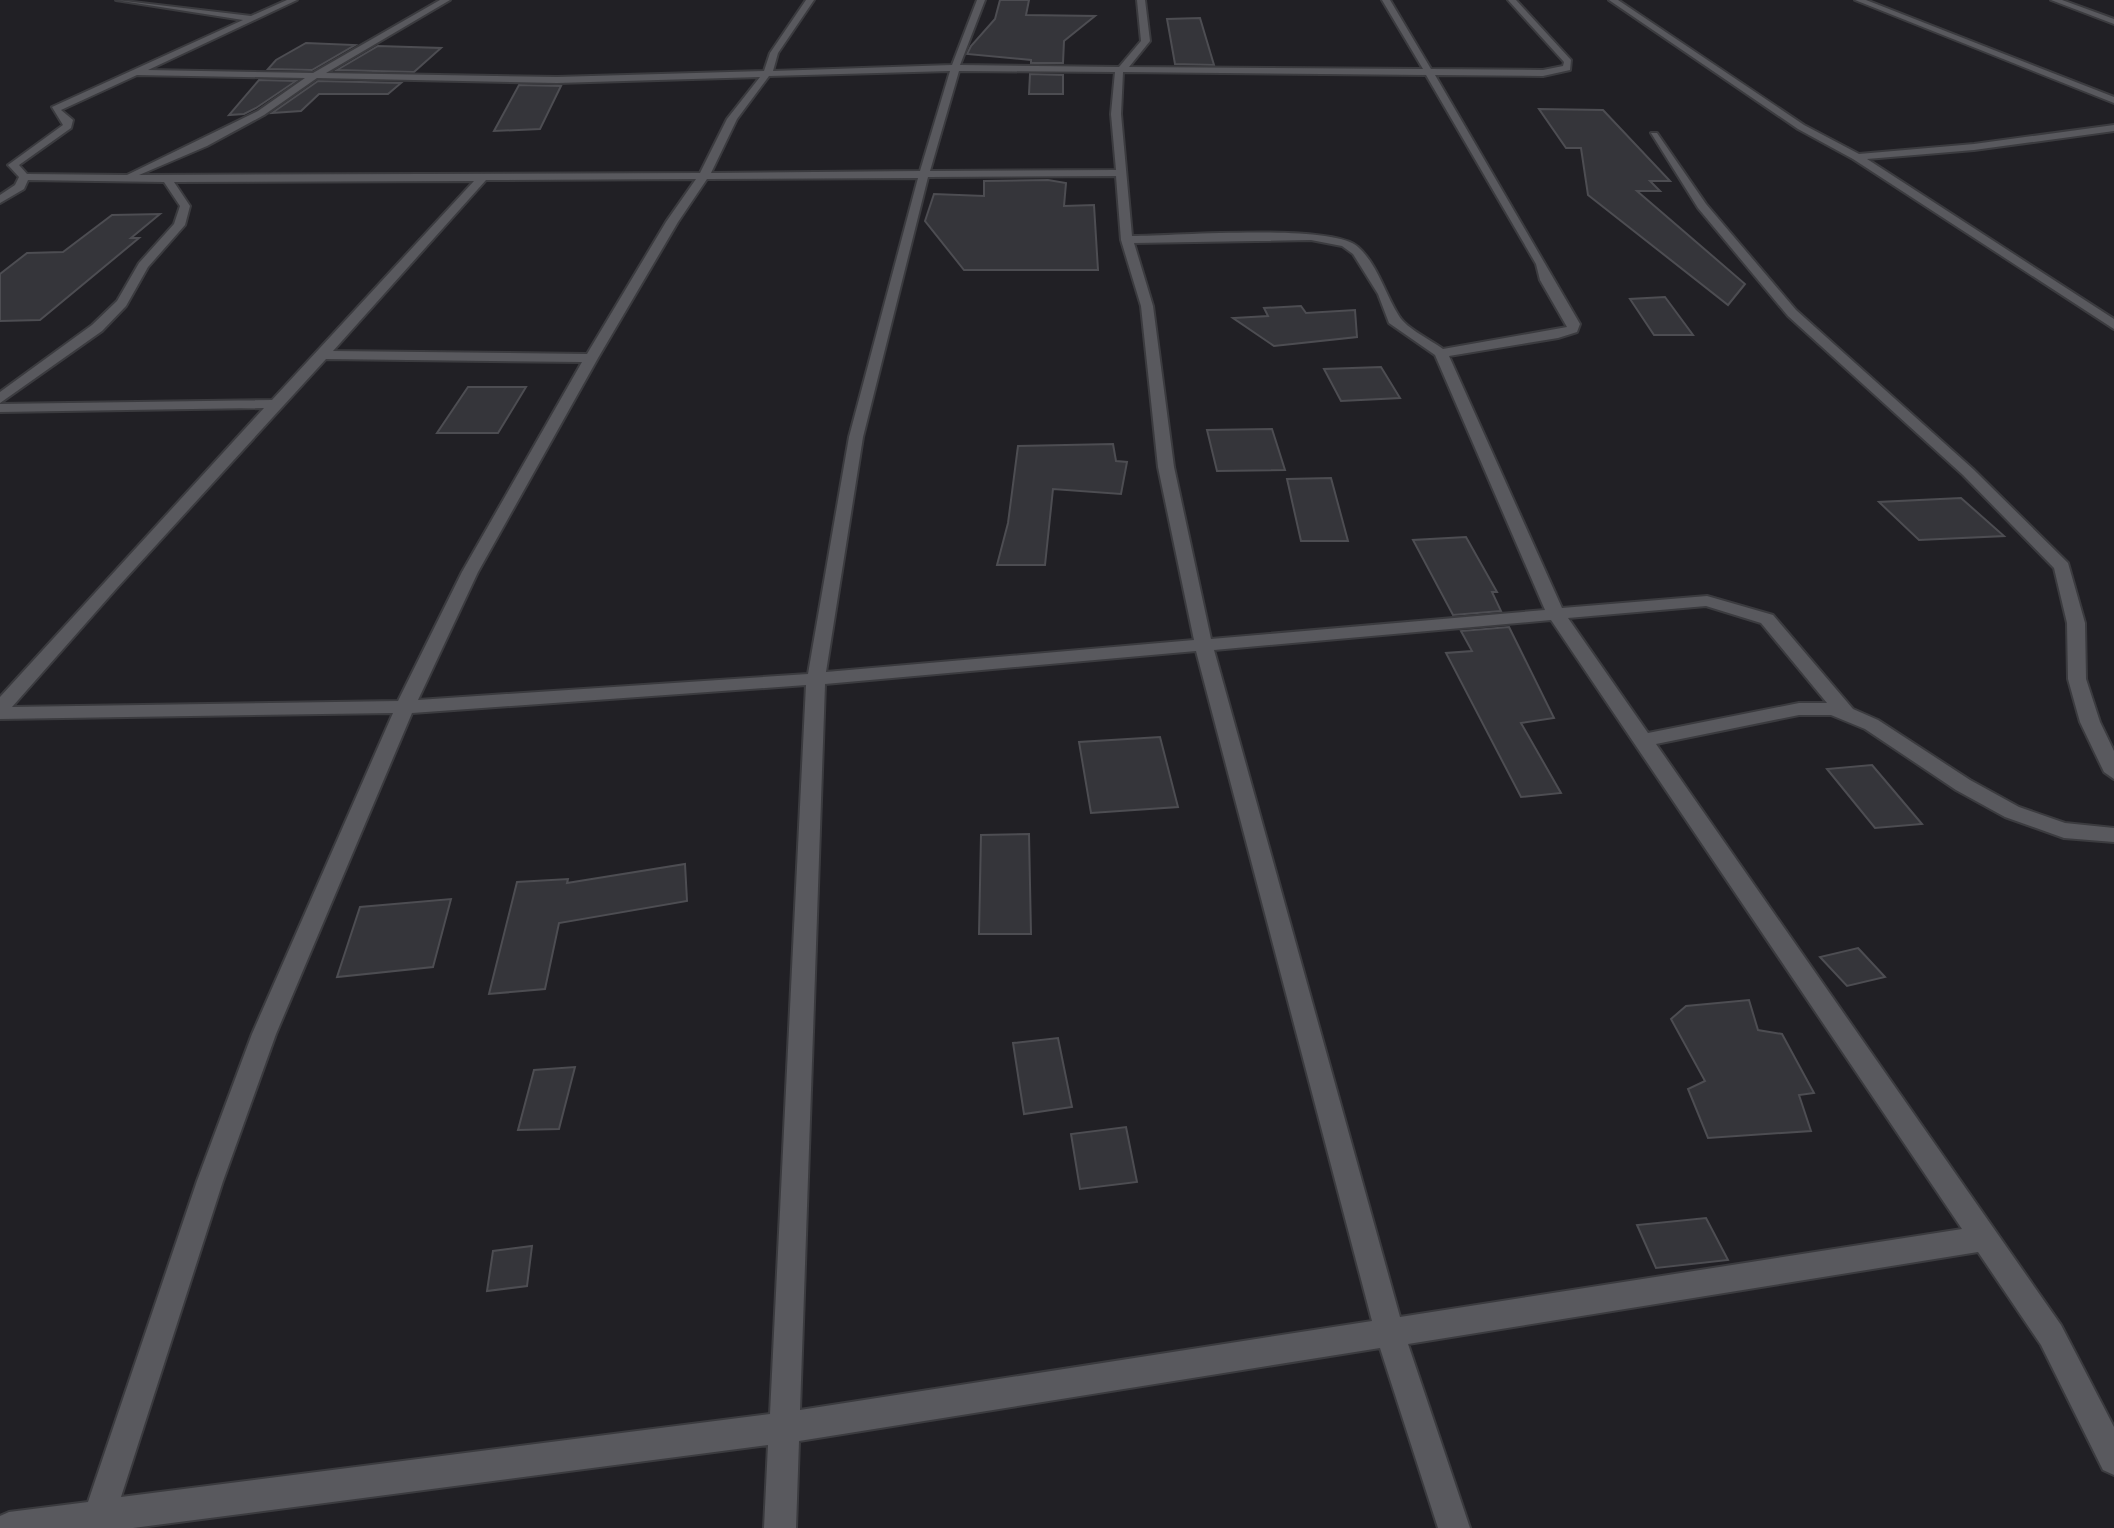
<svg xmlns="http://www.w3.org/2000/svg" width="2114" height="1528" font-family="Quicksand,sans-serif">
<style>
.building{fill:#35353a;stroke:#4d4d52;stroke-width:2}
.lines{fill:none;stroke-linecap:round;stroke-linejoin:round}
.minor-casing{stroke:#3b3b3f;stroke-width:4}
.minor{fill:#59595e;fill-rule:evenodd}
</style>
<rect width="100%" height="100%" fill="#212025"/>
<g class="building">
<path d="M1000,0h29l-3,15 69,1 -31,25 -1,22h-32v-3l-64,-6 4,-8 24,-27z"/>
<path d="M1200,18l14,47 -39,-1 -8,-45z"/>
<path d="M306,43l49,2 -43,25 -44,-1 8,-9z"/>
<path d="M378,46l63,2 -27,24 -77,-2z"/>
<path d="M1030,74l33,1v19h-34z"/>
<path d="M259,80l37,1 -40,27 -12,6 -15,1z"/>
<path d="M318,81l83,2 -13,11h-69l-18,17 -29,2z"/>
<path d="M519,85l42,1 -21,43 -46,2z"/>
<path d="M1539,109l64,1 67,71h-20l10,10h-23l108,93 -17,21 -140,-110 -7,-47h-15z"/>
<path d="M1048,180l18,3 -2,23 30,-1 4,65h-134l-39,-49 9,-27 50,2v-15z"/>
<path d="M160,214l-29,24h8l-99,82 -40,1v-47l27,-21 36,-1 49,-37z"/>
<path d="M1665,297l28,38h-39l-24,-36z"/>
<path d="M1301,306l5,7 49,-3 2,27 -83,9 -41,-28 35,-2 -4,-8z"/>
<path d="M1381,367l19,31 -59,3 -17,-32z"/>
<path d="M468,387h58l-28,46h-61z"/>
<path d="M1272,429l13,41 -68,1 -10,-41z"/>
<path d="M1113,444l3,17 11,1 -6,32 -68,-5 -8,76h-48l11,-42 10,-77z"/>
<path d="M1331,478l17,63h-47l-14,-62z"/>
<path d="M1961,498l43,38 -85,4 -40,-38z"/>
<path d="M1466,537l31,55h-5l9,19 -48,4 -40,-75z"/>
<path d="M1509,627l45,91 -33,5 40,70 -40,4 -75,-144 26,-2 -11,-20z"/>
<path d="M1160,737l18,70 -87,6 -12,-71z"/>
<path d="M1872,765l50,59 -47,4 -48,-59z"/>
<path d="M1029,834l2,100h-52l2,-99z"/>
<path d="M685,864l2,37 -128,22 -14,66 -56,5 28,-112 51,-3 -1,4z"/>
<path d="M451,899l-18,68 -96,10 23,-70z"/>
<path d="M1858,948l27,29 -38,9 -27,-29z"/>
<path d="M1749,1000l9,30 24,4 32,59 -15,2 12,36 -103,7 -20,-49 17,-8 -34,-62 15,-13z"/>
<path d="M1058,1038l14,69 -48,7 -11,-71z"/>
<path d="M575,1067l-16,62 -41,1 16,-60z"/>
<path d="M1126,1127l11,55 -57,7 -9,-55z"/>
<path d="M1706,1218l22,42 -72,8 -19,-43z"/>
<path d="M532,1246l-5,40 -40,5 6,-40z"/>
</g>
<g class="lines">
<g class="minor-casing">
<g id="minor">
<path d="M116,0l135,16 36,-16h10l-149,70 165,3 127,-73h10l-124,73 231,4 207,-6 6,-18 36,-53h8l-36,53 -5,18 179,-6 25,-65h8l-25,65 159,2 22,-26 -4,-41h8l5,41 -21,26 294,2 -41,-69h8l41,69 112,1 20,-4 1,-4 -56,-62h8l55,60 -1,10 -27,6 -108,-1 145,249 -3,8 -19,6 -109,18 113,252 145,-12 66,19 80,94 25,11 92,60 49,27 46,16 49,5v14l-50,-4 -59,-21 -49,-27 -91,-61 -34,-14h-32l-143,29 405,581 53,102v48l-11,-5 -62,-125 -63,-93 -570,92 62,184h-32l-58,-180 -581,93 -3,87h-32l4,-83 -635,83h-133v-12l9,-4 79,-10 109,-321 55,-147 141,-321 -393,6v-22l264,-289 -264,4v-8l272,-4 202,-219 -300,1 16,24 -5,19 -37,42 -22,39 -24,25 -102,72v-11l92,-67 25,-24 22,-38 35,-39 6,-18 -16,-24 -136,-2 -4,9 -24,14v-8l15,-10 4,-8 -11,-12 55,-40 -11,-18 191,-87zM950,71l-30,100 -209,2 26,-54 32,-43zM959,71l156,1 -4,42 5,56 -186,1zM1123,72l303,3 110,189 4,16 27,47 -124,22c-12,-9 -36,-20 -44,-33 -14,-22 -21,-51 -41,-69 -26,-24 -184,-11 -226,-11l-11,-122zM137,75l168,3 -47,33 -131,64 -100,-1 -8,-9 52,-37 2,-8 -12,-10zM760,77l-33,42 -27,54 -561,2 68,-29 57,-31 53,-37 240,5zM1116,176l5,64 20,66 17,161 36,173 -368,32 37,-235 65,-260zM918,178l-69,259 -41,237 -390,26 60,-128 120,-214 80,-136 29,-43zM696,179l-30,43 -79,132 -254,-3 153,-171zM1311,240l31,6 11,8 25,40 11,29 46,32 110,255 -334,29 -37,-172 -21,-161 -19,-63zM326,359l256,3 -120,210 -64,129 -386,6 104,-118zM1706,606l55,17 66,80h-28l-151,30 -80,-115zM1551,620l411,609 -562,88 -186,-667zM1196,651l176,670 -572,89 25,-726zM806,685l-36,729 -649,83 102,-316 53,-147 136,-321z"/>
<path d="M1609,0h9l186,125 55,29 115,-10 140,-19v6l-140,19 -107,9 247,160v10l-261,-170 -55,-30z"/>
<path d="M1855,0h11l248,97v6z"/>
<path d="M2051,0h11l52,19v5z"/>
<path d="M1651,133h6l49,71 90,106 177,159 95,94 17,60 1,56 14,43 14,29v28l-10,-7 -24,-50 -12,-43 -1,-56 -13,-55 -91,-93 -175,-159 -90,-108z"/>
</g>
</g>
<use href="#minor" class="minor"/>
</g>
</svg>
